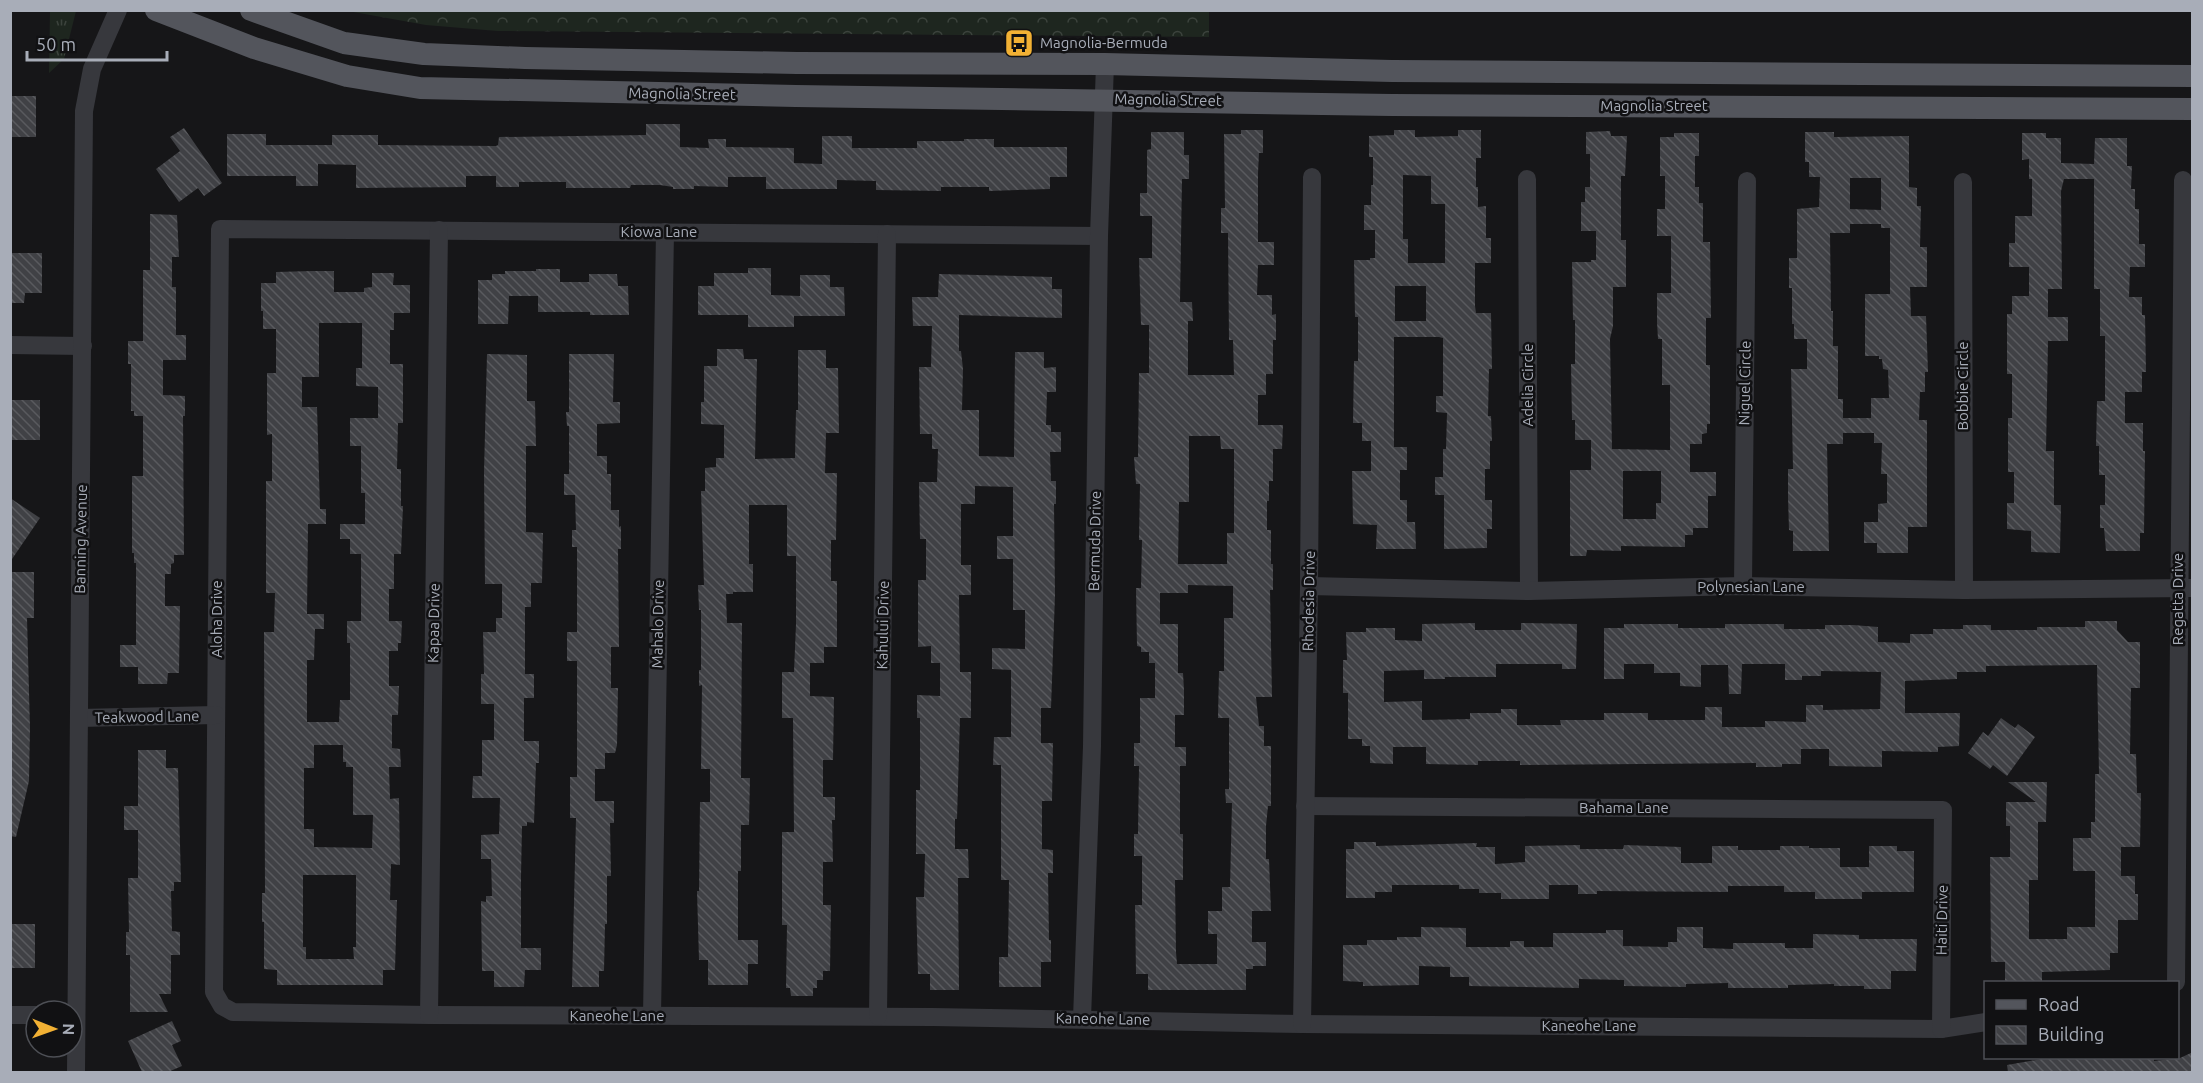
<svg xmlns="http://www.w3.org/2000/svg" width="2203" height="1083" font-family="Ubuntu,sans-serif">
<style>
.grass{fill:url(#grass-tufts)}
.forest{fill:url(#forest-crowns)}
.building{fill:url(#building-back-hatch);fill-rule:evenodd}
.lines{fill:none;stroke-linecap:round;stroke-linejoin:round}
.minor{stroke:#37383d;stroke-width:18}
.major{stroke:#53555c;stroke-width:22}
.labels{text-anchor:middle;stroke-width:5;stroke-linejoin:round;paint-order:stroke}
.poi-label{font-size:15px;fill:#a8adb8;stroke:#111113;text-anchor:start}
.street-label{font-size:15px;fill:#a8adb8;stroke:#111113}
</style>
<defs>
<pattern id="grass-tufts" width="24" height="20" patternUnits="userSpaceOnUse" patternTransform="scale(1.5)"><rect width="24" height="20" fill="#1e261f"/><path d="M3 7l-1-3M5 7V3M7 7l1-3M15 17l-1-3M17 17v-4M19 17l1-3" fill="none" stroke="#3c433d"/></pattern>
<pattern id="forest-crowns" width="20" height="18" patternUnits="userSpaceOnUse" patternTransform="scale(1.5)"><rect width="20" height="18" fill="#1e261f"/><path d="M2 6a3 3 0 1 1 6 0M12 15a3 3 0 1 1 6 0" fill="none" stroke="#3c433d"/></pattern>
<pattern id="building-back-hatch" width="6" height="6" patternUnits="userSpaceOnUse" patternTransform="scale(1.5)"><rect width="6" height="6" fill="#404145"/><path d="M-1 5l2 2M0 0l6 6M5-1l2 2" fill="none" stroke="#595a5e"/></pattern>
</defs>
<rect width="100%" height="100%" fill="#161618"/>
<path class="grass" d="M11,11h65l-12,48 -15,14 1,-61z"/>
<path class="forest" d="M1209,11v26l-711,-6 -72,-6 -78,-14z"/>
<g class="building">
<rect x="10" y="96" width="26" height="41"/>
<path d="M646,124h34v23l29,1 -1,-9h18v8l68,1v15l28,1v-28h30v12h65v-7h47v-2h30v8h73v30h-17v12l-61,2v-4h-48v4l-65,-1v-9l-39,-1v9h-71v-12h-38v10l-34,-1v3h-21v-2l-13,-2h-29l-1,3h-64v-6h-47v5h-23v-11h-30v11l-110,1v-23l-38,-1v22h-22v-10h-69v-42h39v11h66v-10h46v10l118,1 2,-1 1,-8 147,-2z"/>
<path d="M184,128l38,55 -18,13 -6,-8 -19,14 -23,-33 24,-18 -10,-14z"/>
<path d="M1241,130h22v23h-4l-1,20v69h16v23h-16l-1,30h15v20l4,-1v26h-3v34h-7v21h-8v30h25l-1,24h-9v32h-4v20h-2v29h4v34h2v26h-3l2,107h-16l3,29h5v20h7v60h-3l-2,20v33h3l2,52h-19v31h14v24h-13v3h-7v21h-98v-16h-12l-1,-69h7v-49h-8v-22h4l1,-68h-5v-23h6v-45h15v-35h-6v-11h-8v-5l-4,-1 -1,-58h5l1,-48h-3l1,-56h-4l-2,-27h4l1,-84h10v-48h-8l-2,-67h13v-42h-12v-23h7v-43l4,-1v-17h33v23h5v24h-7l-2,123h12l1,19h-5v54h46l-1,-35h-4l-1,-107h-7v-25h4l-1,-74h17zM1189,436h31l1,13h13v84h-7v31h-49l1,-62h10zM1188,585l45,1v32h-9v53h-5l-1,47h11v71h-4l1,14h6l-2,84h-8v24h-14v23h9v30h-40l-1,-12 -1,-72h8v-46h-3v-68h6v-19h-11v-32h9v-25l-1,-17h-5v-49h-18v-31h28z"/>
<path d="M1394,130h21v7l43,-1v-6h23v28h-5v29h2v20l8,-1v32h5v25h-16v43l1,7h15l1,56h-3l-1,47h3l1,25h-2v28h-5v31h7v29h-5v19l-43,1v-54h-9v-18h8v-28h3l1,-36 -11,-1v-16h7v-58l-4,-1h-45v110h13v23h-7v30h7v22h8l1,27h-40l1,-24 -24,-1 -1,-53h19v-30h-9v-18h-9l1,-62h4v-44h-3l-1,-57h16v-2h5v-28h-11v-25h7v-20h2v-28h-4v-21l25,-1zM1403,175l28,1v28h14v59h-37v-24h-5zM1395,286h31v35h-31z"/>
<path d="M1610,131l1,5h16l-2,40h-4v64h5v47h-13v39l-3,13 2,110 58,1v-65h-8v-46h-4l-1,-17v-29h14v-57h-14v-27h8v-33h-5v-39h14v-4h25v23h-4v31h4v16h4v39h7l1,76h-5v47h4v59h-3v9l-5,1v10h-12v28h26v24h-8v32h-15v7h-8v12l-64,-1v5l-34,-1 -1,6h-16v-86h21v-30h-16v-20h-3l-1,-56h4v-44h-2l-1,-58h19v-2h5v-29h-15v-29h4v-15h5v-33h-4v-22zM1623,471h38v32h-5v16h-33z"/>
<path d="M1805,132h29v5l75,-1v51l8,1v18h4l-1,41h7v40h-17l1,29h15l2,56h-3v20h-5l-1,28h8v107h-19v26h-31v-10h-13v-21h14v-18l9,-1v-29h-6l1,-31h-8v-10h-31v11h-16l2,107h-36v-20l-4,-1 -1,-33v-28h5l-2,-100h16v-30h-13v-15h-2v-36h-3v-30h8v-49l22,-2 1,-30h-11v-15h-4zM1850,178h31v32l-31,-1zM1850,224h31v4h9v66h-25v62h14v3h3l1,10 5,1 1,28h-18v20h-28v-19h-5v-53h-5v-35h-2l-1,-78h20z"/>
<path d="M2022,133h24v5h15v25l33,1 1,-26h32v28h5l-1,23h4v20h4v35h6v23h-15l-1,30h13v18h3l1,57h-4v20h-17v31h18v28h2l-1,82h-4v18h-34l-2,-23h-4v-23h5v-30h-6v-29h-3l1,-45h8v-65h-5v-47h-6v-110h-30l-3,12 1,98h-14v28h20v24h-20l-2,110h8v54h7l-1,48 -29,-1v-21l-24,-2v-26h7v-31h-6v-54h4v-44h-5v-60h5v-18h17v-29h-20v-24h6v-27h17v-37h-3v-20l-7,1z"/>
<path d="M150,214l27,1 2,42h-7v30h4v48h10v25h-23v35l22,1v20h-2l1,139h-10v8l-3,1v10h-6v32h15l-1,67h-11l-1,11h-29v-17h-18v-22h16v-82h-2v-10h-2v-77h11v-60h-9v-5h-3v-47h-3v-23h15v-71h7z"/>
<path d="M10,253h32v40h-17l-1,10h-14z"/>
<path d="M748,268h23v27l29,1v-21h30v12h14l1,29h-51v11h-46v-12h-50v-29h16v-13h34z"/>
<path d="M536,269h24v13h29v-8h28l1,12h10l1,29h-39v-3h-52v-16h-29l-1,28h-30v-44h14v-6h13v-3h31z"/>
<path d="M312,271h22v21h30v-4l8,-1v-14h22l-1,12h17v28h-16v17h-4v34h13v59h-5l-1,46h4v37h2l-2,48h-7v35h-5v32h13l-1,22h-3v8h-9v35h10l-1,29h-6v33l8,1 1,18h-12l1,32 9,-1 1,67 -9,-1 -1,36h7l-2,70h-12v15h-106v-15l-13,-1v-47h-2v-29h3l-1,-261h10l1,-39h-9v-112h6v-47l-5,1v-62h9v-44h-13v-18h-2v-28h15v-11zM319,323h43v45h-6v18l22,1v31h-28v28h11v47h4v31h-25v15h10v15h11v67h-14v22h3v57h-10l-1,22h-32v-62h7l1,-31h9v-15h-17l1,-90h18v-15h-6l-3,-102h-15v-30h17zM314,745h29v17h3v5h7v48h20l-1,33 -58,-1v-18h-10v-61h10zM303,875h53v72h-3l1,12h-48v-12h-3z"/>
<path d="M939,274l113,3v12h10v29l-103,-3v36h2l2,18 -1,41h17v46l35,1 1,-105h29v16l12,-1v25h-9l-1,33h5v7h10v20h-11l1,29h5v23h-2l1,91 -4,113h-10v35h12l-1,58h-10v48l11,1v23h-5l1,67h2v22h-10v25h-42v-30h9l1,-77h-8v-115h-8l1,-28h17v-67l-19,-1v-21l33,1v-39h-12v-51h-16v-23h16v-49l-38,-1v18h-14v61h10v30h-12l1,77h11v46h-11l-3,101h-2v30h13l1,29h-11l1,112h-29v-16h-12l-2,-77h8l1,-43h-9v-64h4v-72h-3v-23l23,1v-33h-9v-17l-13,1v-67h8v-41h-6l-1,-57h18l1,-33h-6v-15h-12l-1,-67h12l1,-41h-19l-1,-29h26z"/>
<path d="M717,349h26l1,10h13l-2,100 40,-1 1,-48h2v-60h28v18h12l1,65h-13l-1,40h12l-1,67h-5v41h6v66h-13v16h-14v33l24,1 -1,63h-10v37h12v23h-3l1,42h-10v43h8l-1,66h-7v9h-6v8h-4v8h-22l-1,-8h-4l1,-63h-5v-93h12l-1,-114h-11v-46h12l2,-48v-68h-9v-51h-38v59h4v28h-20v2h-7l1,29h15l-1,155h9l-1,47h-8v46h-3v69h20v24h-10v21h-40v-25h-9l-2,-69h2l1,-89h10v-33h-9l1,-84 -3,1v-16h2v-60h-2l-1,-25h6l-3,-94h4v-23l11,-1v-9h8v-33l-23,-1v-22h3v-36h13z"/>
<path d="M487,354l40,1v46h8l1,45h-10v86l17,1 -1,50h-11v24h-6v67h9v24h-10v43h15v22h-3l-2,60 -7,-1v4h-5l-1,50v72h20v22h-16l-1,17h-30v-16h-12l-1,-70 5,1v-6h6l-1,-37h-10v-24l18,-1 1,-36h-28l1,-22h9v-36h12v-36h-13v-30h3l-1,-42h13v-14h6v-34h-17l-1,-112z"/>
<path d="M569,354h45l-1,48h7v21l-23,1v32h10v18h4v36h8v17l2,-1v23h-3l1,98h-8v41h7l-1,57 -2,8h-10v16h-10v32h19v22h-4l1,53h-4v48h-2l-1,47h-5v16h-27l4,-169h-6v-41h7v-116h-10v-29h10v-85h-5v-17h4l-1,-35h-11v-21h5v-48h-2l-1,-14h3z"/>
<rect x="10" y="400" width="30" height="40"/>
<path d="M10,498l30,20 -30,44z"/>
<path d="M10,572h24v46h-7l3,110 -1,53 -13,56 -6,-1z"/>
<path d="M2085,621h32v9l11,12h12v46h-9l-1,66h6l1,39h4l-1,54h-19v29h14v18h3v26h-20v33h-8v17l-68,2v10h-37v-20h-14l-1,-105h20v-31h-4v-24h30l-28,-20h39l-1,40h-8v58h-9v59h38v-12h28v-56h-22v-33h18v-16h4v-48h4l-2,-109 -111,1v6h-29v7l-52,2v32h55l-1,33 -21,1v5l-56,-1v16l-53,-1v-17h-28v15h-19v3h-26v-4l-236,2v-4h-42v4l-52,-1v-17h-33v17l-23,-1v-17h-8v-7h-14v-46h-5v-33h4l-1,-28h20v-4h29v12l27,1v-17l53,-1v7h46v-7l56,1 -1,45h-14v-5h-66v13h-51v2h-21v-9l-40,1v31l38,-1v19l48,-1v-6h31v-4h16v16h44l-1,-5h44v-7h44v7h57v-13h17v20h43v-6l41,1v-17h17v5l57,-1 1,-37 -60,-1v5h-19v4h-17v-16h-43l-1,30h-12l-1,-29h-27v22l-21,-1v-13h-26v-9h-30v15h-20v-51h20v-4h54v4h47v-4h59v5h41v-4h28l25,2v15l32,1v-9h23v-5h30v-4h28v5h46v-3h48z"/>
<path d="M2001,718l14,10 3,-4 17,13 -28,39 -14,-11 -3,4 -22,-16 15,-21 5,4z"/>
<path d="M138,750h28v18h12l3,114h-7v9h-3l1,40 8,1v23h-9v39h-12l9,18h-38v-57h-4v-23h3l-1,-54h10v-48h-14v-24h14z"/>
<path d="M1354,842h22v4l101,-3 -1,4h19v17l30,-2v-16l55,-1v4h43l1,-4 57,2v16h31v-17h26v4h42v-4h29v2h31v19h29v-21h28v5h17v41h-52v7h-47v-7h-31v-6h-56v6l-131,-1v3h-19v-9h-29v14h-48v-6h-22v-4h-20v-4h-67v7h-17v6h-29v-49h8z"/>
<rect x="10" y="924" width="25" height="44"/>
<path d="M1421,927l45,1v19h44v-6h14v6h29v-14h53v-3h17v16l45,1v-5h9v-15h26v21l30,1v-6h52v5h28v-14l46,1v4h58l-1,32h-25v18h-27v-3h-30v-2l-46,1v3h-60v-5l-42,1v3l-62,-1v-6l-45,-1v9l-110,-2v-9h-19v-10l-31,-1v19l-56,1v-4l-20,-1v-36h24v-5h30v-3h24z"/>
<path d="M172,1021l9,20 -9,4 10,21 -14,6h-26l-14,-31z"/>
<path d="M2193,1052v20h-185l-1,-7 40,-7h107v3l26,-3z"/>
</g>
<g class="lines">
<g class="minor">
<path d="M1527,179l2,412"/>
<path d="M1963,182l1,408"/>
<path d="M1099,236l-879,-7 -6,763 8,14 11,6 196,3 504,2 369,7 639,5 45,-7"/>
<path d="M10,345l73,1"/>
<path d="M1309,586l220,5 214,-5 221,4 228,-2"/>
<path d="M1743,586l4,-405"/>
<path d="M79,718l137,-3"/>
<path d="M1305,806l638,4 -2,219"/>
<path d="M2176,982l7,-802"/>
<path d="M10,1015h26"/>
<path d="M429,1015l10,-785"/>
<path d="M652,1016l13,-784"/>
<path d="M878,1016l9,-782"/>
<path d="M1082,1019l10,-273 7,-510 6,-172"/>
<path d="M1302,1024l7,-438 3,-409"/>
<path d="M76,1072l8,-961 8,-42 26,-59"/>
</g>
<g class="major">
<path d="M156,10l98,38 93,28 73,12 376,8 596,9 800,4"/>
<path d="M251,10l93,33 80,11 101,4 272,5 308,1 287,7 800,5"/>
</g>
</g>
<defs>
<g id="bus-square" transform="scale(1.5)"><rect x="-9" y="-9" width="18" height="18" rx="4" fill="#f2b134" stroke="#111113"/><path d="M-5-6H5V4H4V6H2V4H-2V6H-4V4H-5ZM-3.5-4V0h7V-4ZM-3.5 1.2v1.5H-2V1.2ZM2 1.2v1.5H3.5V1.2Z" fill="#111"/></g>
</defs>
<g fill-rule="evenodd">
<use href="#bus-square" x="1019" y="43"/>
</g>
<g class="labels">
<g class="poi-label">
<text x="1040" y="48">Magnolia-Bermuda</text>
</g>
<g class="street-label">
<text transform="translate(682 94) rotate(1)" y="5">Magnolia Street</text>
<text transform="translate(1168 100) rotate(1)" y="5">Magnolia Street</text>
<text x="1654" y="111">Magnolia Street</text>
<text x="659" y="237">Kiowa Lane</text>
<text transform="translate(1745 383) rotate(-89)" y="5">Niguel Circle</text>
<text transform="translate(1528 385) rotate(-90)" y="5">Adelia Circle</text>
<text transform="translate(1963 386) rotate(-90)" y="5">Bobbie Circle</text>
<text transform="translate(81 539) rotate(-89)" y="5">Banning Avenue</text>
<text transform="translate(1095 541) rotate(-89)" y="5">Bermuda Drive</text>
<text x="1751" y="592">Polynesian Lane</text>
<text transform="translate(2178 599) rotate(-90)" y="5">Regatta Drive</text>
<text transform="translate(1309 601) rotate(-89)" y="5">Rhodesia Drive</text>
<text transform="translate(217 619) rotate(-90)" y="5">Aloha Drive</text>
<text transform="translate(434 623) rotate(-89)" y="5">Kapaa Drive</text>
<text transform="translate(658 624) rotate(-89)" y="5">Mahalo Drive</text>
<text transform="translate(883 625) rotate(-89)" y="5">Kahului Drive</text>
<text transform="translate(147 717) rotate(-1)" y="5">Teakwood Lane</text>
<text x="1624" y="813">Bahama Lane</text>
<text transform="translate(1942 920) rotate(-89)" y="5">Haiti Drive</text>
<text x="617" y="1021">Kaneohe Lane</text>
<text transform="translate(1103 1019) rotate(1)" y="5">Kaneohe Lane</text>
<text x="1589" y="1031">Kaneohe Lane</text>
</g>
</g>
<rect width="2203" height="1083" fill="none" stroke="#a8adb8" stroke-width="24"/>
<rect x="1984" y="981" width="195" height="78" fill="#111113" stroke="#4d4f55" stroke-width="1.5"/>
<rect x="1996" y="1000" width="30" height="9" fill="#53555c" stroke="#4d4f55" stroke-width="1.5"/>
<text x="2038" y="1011" font-size="18" fill="#a8adb8">Road</text>
<rect x="1996" y="1026" width="30" height="18" fill="url(#building-back-hatch)" stroke="#4d4f55" stroke-width="1.5"/>
<text x="2038" y="1041" font-size="18" fill="#a8adb8">Building</text>
<g transform="translate(54 1029) rotate(91)"><circle r="28" fill="#111113" stroke="#4d4f55" stroke-width="1.5"/>
<path d="M0-4.5L10 22L0 15L-10 22Z" fill="#f2b134"/>
<text y="-9" font-size="16" font-weight="bold" text-anchor="middle" fill="#a8adb8">N</text>
</g>
<path d="M27 51v9h140v-9" fill="none" stroke="#a8adb8" stroke-width="3"/>
<text x="36" y="51" font-size="18" fill="#a8adb8" stroke="#111113" stroke-width="4.5" paint-order="stroke">50 m</text>
</svg>
